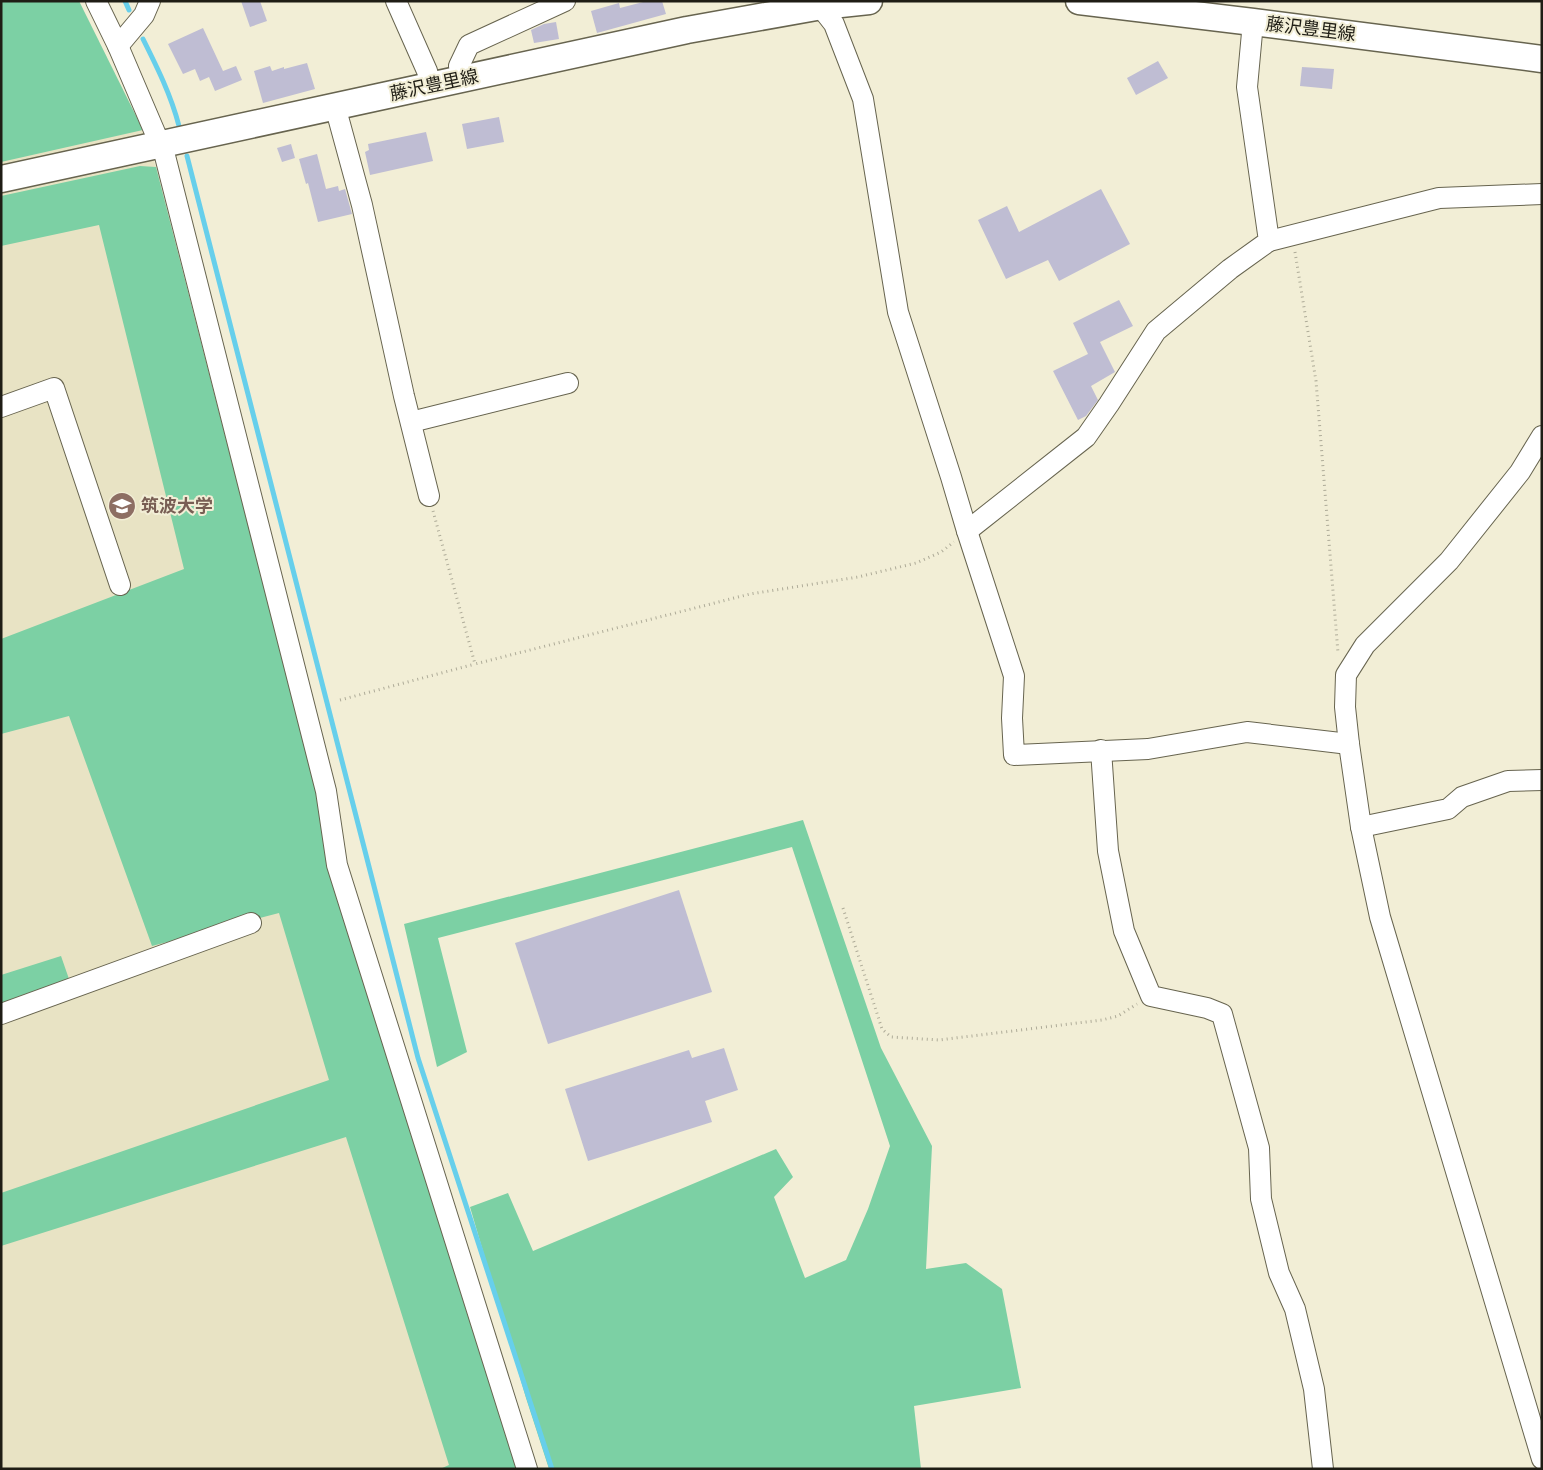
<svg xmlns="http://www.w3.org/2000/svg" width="1543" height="1470" font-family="'Roboto Serif','Noto Sans JP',serif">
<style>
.built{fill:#e8e3c4}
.forest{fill:#7cd0a4}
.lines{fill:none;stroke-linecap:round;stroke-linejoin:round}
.stream{stroke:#67cfeb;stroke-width:5}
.building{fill:#bfbdd3}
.minor-casing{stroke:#67644f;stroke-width:22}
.major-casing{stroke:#67644f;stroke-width:29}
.path{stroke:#aeab98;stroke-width:3;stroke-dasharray:1 4;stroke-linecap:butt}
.minor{stroke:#fff;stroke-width:20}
.major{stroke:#fff;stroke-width:26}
.labels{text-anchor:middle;stroke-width:4;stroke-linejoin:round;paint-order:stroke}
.street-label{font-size:18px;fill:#1f1d15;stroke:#f2eed6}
.education-label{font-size:18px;font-weight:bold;fill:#785e54;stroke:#f2eed6;text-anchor:start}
</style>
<rect width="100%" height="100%" fill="#f2eed6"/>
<path class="built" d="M1,1h78l64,129 13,37 161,627 15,84 134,432 51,159h-516z"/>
<g class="forest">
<path d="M1,1h78l64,129 -142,32z"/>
<path d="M140,166l16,1 161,627 15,84 134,432 51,159h-77l9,-4 -103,-328 -345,109v-53l328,-113 -50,-167 -127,33 -83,-230 -68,18v-95l183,-70 -85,-344 -98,21v-50z"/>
<path d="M803,820l78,228 51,98 -6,123 40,-6 36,26 19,99 -107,18 7,63h-372l-23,-71 -56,-191 38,-14 25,58 243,-102 17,28 -19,20 31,81 41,-18 22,-51 22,-63 -98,-299 -354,91 29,114 -30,15 -33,-143z"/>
<path d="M61,956l8,23 -68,25v-29z"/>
</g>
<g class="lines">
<g class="stream">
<path d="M125,1l4,9"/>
<path d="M143,39c14,28 28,56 36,87"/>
<path d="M187,156l231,902 134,411"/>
</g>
</g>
<g class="building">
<path d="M241,1h19l7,20 -17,6z"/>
<path d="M647,1h15l4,13 -69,19 -6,-22 28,-8 1,5z"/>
<path d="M556,22l3,17 -25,4 -3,-13 13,-6z"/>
<path d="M203,28l20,43 13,-5 6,14 -27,11 -6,-14 -9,4 -5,-12 -12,5 -15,-30z"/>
<path d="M1158,61l10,17 -32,17 -9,-17z"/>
<path d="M307,63l8,26 -52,14 -9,-32 16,-5 2,5 12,-4v2z"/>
<path d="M1302,67l32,2 -2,20 -32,-3z"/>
<path d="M499,117l5,25 -37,7 -5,-25z"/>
<path d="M426,132l7,29 -63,14 -5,-23 4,-2 -1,-6z"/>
<path d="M291,144l4,14 -13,4 -5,-14z"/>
<path d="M317,154l9,35 12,-3 1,5 6,-2 7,25 -34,8 -10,-39 -2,1 -7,-25z"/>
<path d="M1101,189l29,55 -71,37 -11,-21 -42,19 -28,-59 29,-14 12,26z"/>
<path d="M1119,300l14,26 -33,16 15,30 -24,14 7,14 -12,16 -8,4 -25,-49 35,-17 -15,-31z"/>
<path d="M679,890l33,102 -164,52 -33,-101z"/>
<path d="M724,1048l14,42 -33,11 7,21 -124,39 -23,-72 124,-39 3,8z"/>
</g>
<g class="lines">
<g class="minor-casing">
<g id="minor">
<path d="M96,1l22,45 47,110 161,635 11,74 190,604"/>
<path d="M396,1l31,70 4,15"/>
<path d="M816,1l18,23 29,75 35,213 53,165 16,54 47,145 -2,42 2,37 134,-6 99,-17 102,12"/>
<path d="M118,46l26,-31 6,-14"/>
<path d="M463,79l-4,-13 10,-21 96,-44"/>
<path d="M335,106l27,99 42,191 25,100"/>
<path d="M1269,241l170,-43 103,-4"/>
<path d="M1,407l53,-19 66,197"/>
<path d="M411,422l157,-39"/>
<path d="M1542,436l-22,36 -71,89 -84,84 -19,30 -1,32 4,37 12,83 19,90 162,542"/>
<path d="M967,531l119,-94 23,-33 47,-73 74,-62 39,-28 -22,-154 6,-65"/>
<path d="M1101,750l7,101 16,80 27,65 56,12 15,6 37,134 2,51 18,74 16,36 19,80 9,80"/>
<path d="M1361,827l87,-18 14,-12 46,-16 34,-1"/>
<path d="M1,1014l250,-91"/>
</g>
</g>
<g class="major-casing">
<g id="major">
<path d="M1079,1l174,21 289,37"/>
<path d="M1,179l686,-149 135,-24 47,-5"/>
</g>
</g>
<g class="path">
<path d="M1295,252l21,129 22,272"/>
<path d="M433,511l42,153 275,-70 108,-17 58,-14 25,-11 13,-10"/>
<path d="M340,700l135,-36"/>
<path d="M843,908l39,121 9,8 48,3 163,-20 16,-4 19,-12"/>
</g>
<use href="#minor" class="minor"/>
<use href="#major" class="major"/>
</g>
<defs>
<g id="university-disc" transform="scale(1.4375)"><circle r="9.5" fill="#8d6e63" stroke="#f2eed6"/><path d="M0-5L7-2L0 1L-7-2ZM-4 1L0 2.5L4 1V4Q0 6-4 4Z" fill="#fff"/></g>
</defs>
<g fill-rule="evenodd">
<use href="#university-disc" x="122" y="506"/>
</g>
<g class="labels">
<g class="street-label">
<text transform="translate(1311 29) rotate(7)" y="6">藤沢豊里線</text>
<text transform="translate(434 85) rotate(-12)" y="6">藤沢豊里線</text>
</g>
<g class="education-label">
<text x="141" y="512">筑波大学</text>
</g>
</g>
<rect width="1543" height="1470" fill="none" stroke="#1f1d15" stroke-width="5"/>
</svg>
